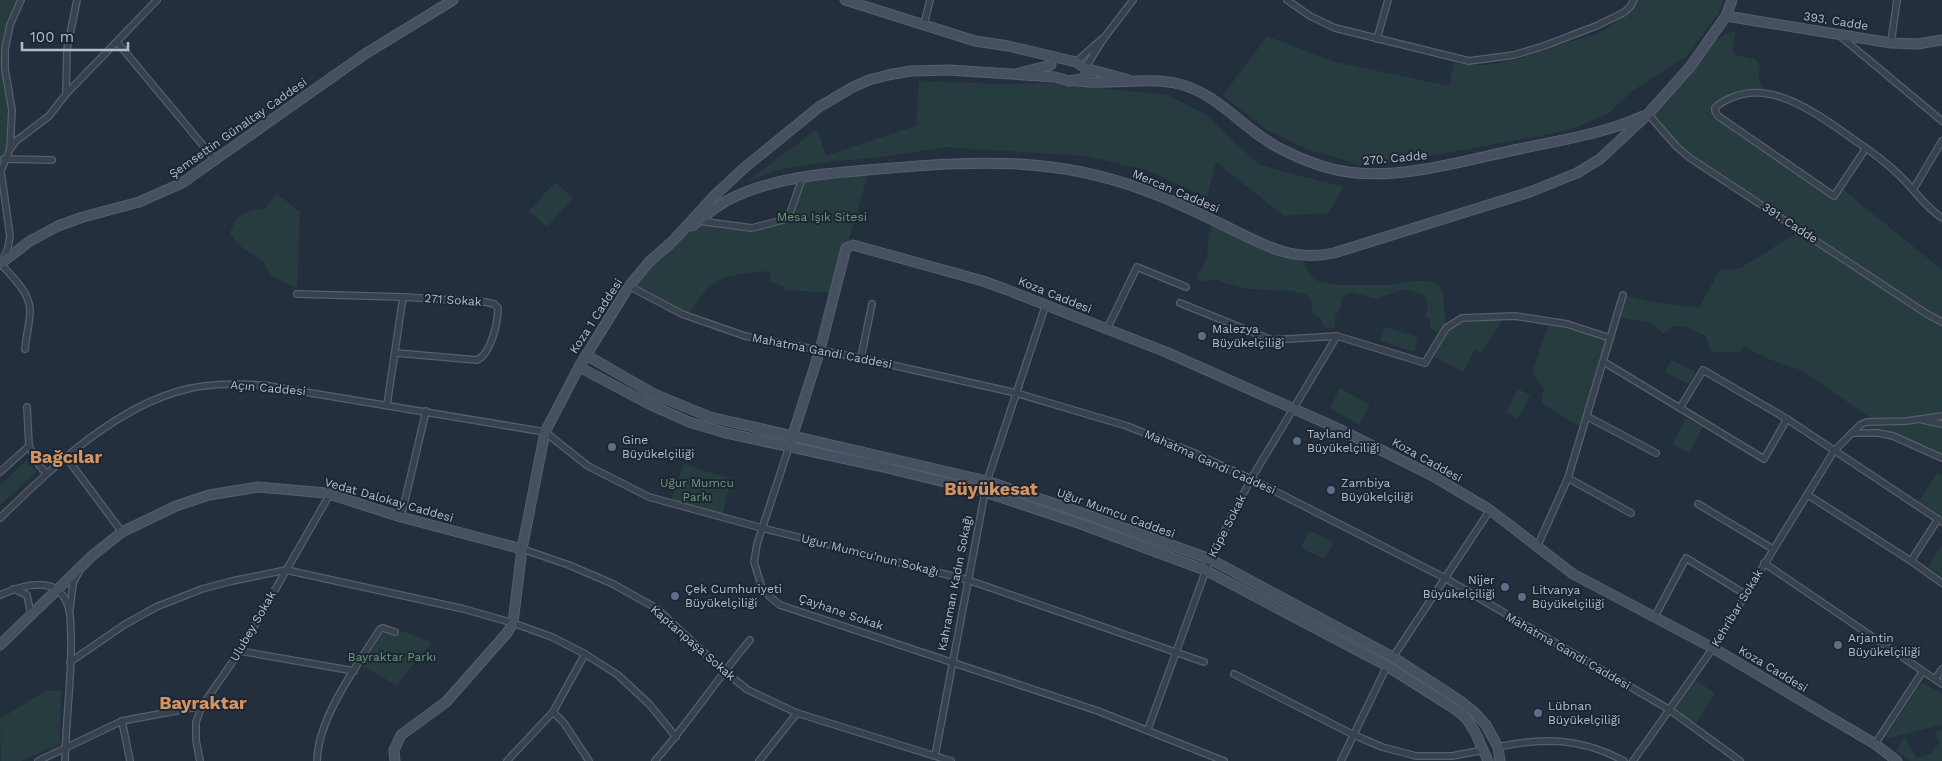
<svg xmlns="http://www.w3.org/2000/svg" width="1942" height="761" font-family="'Work Sans',sans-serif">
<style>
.green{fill:#263c3f}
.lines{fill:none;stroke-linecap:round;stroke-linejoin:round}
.street-casing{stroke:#565f6c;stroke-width:8}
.secondary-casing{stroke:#565f6c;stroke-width:11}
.street{stroke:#38414e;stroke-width:5.5}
.secondary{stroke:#465061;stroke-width:9}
.service-dot{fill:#5c6f8a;stroke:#1d2633;stroke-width:2}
.labels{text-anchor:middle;stroke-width:4;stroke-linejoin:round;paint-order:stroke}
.street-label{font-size:12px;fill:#b4bcc9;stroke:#1d2633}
.park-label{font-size:12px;fill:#6b9a76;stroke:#1d2633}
.poi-label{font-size:12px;fill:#b4bcc9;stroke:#1d2633;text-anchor:start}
.district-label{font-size:18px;font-weight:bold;fill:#d59563;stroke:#1d2633}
</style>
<rect width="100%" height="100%" fill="#242f3e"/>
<g class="green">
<path d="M0,0h21l-11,25 -5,24 7,61 -2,39 -6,10 -1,27h-3z"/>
<path d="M1640,0h84l-6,14 -31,42 -55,35 -23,22 -37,16 -17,4 -147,27 -47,5 -55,-16 -41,-20 -42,-34 44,-59 68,26 114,24 5,-24c36,11 81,-9 115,-20 11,-3 23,-6 33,-11 14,-8 28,-19 38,-31z"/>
<path d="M1736,31l-4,17 4,7 19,4 5,6 -2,12 5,11 -1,5 -36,7 -11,11 118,85 7,-9 102,83v154l-23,-5 -44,2 -72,-50 -32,-11 -18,-9 -9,-6 -3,7h-30l-5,-16 -19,-9 -13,-1 -11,8c-17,-20 -27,-9 -46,-19l6,-20 31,7 45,6 20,-37 21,-3 9,-5 52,-33 -111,-72 -42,-44c22,-26 54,-76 88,-83z"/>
<path d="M919,81l80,3 49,-1 120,12 37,19 54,51 85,22 -16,26 -44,3 -68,-54 -9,36 -60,-28 -62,-14 -140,-9 -63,10 -54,5 -47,7 -35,13 71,-53 9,27 90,-30z"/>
<path d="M869,170l-35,123 -50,-3v-4l-14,-4v-11c-18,2 -44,2 -58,14 -10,7 -17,21 -25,31l-58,-30 7,-9 63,-56 53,7 34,-11 17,-41z"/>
<path d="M555,182l18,16 -26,29 -18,-16z"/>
<path d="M275,195c10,2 16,12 25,16l-3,77 -18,-8 -9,-6 -7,-13 -26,-17 -7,-11c8,-22 14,-20 36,-25z"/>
<path d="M1213,224l87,32 10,18 9,8 21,3h53l21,-4h14l10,4 5,7 3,36 16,-10 43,-1 -24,36 -6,-3 -12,22 -32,-17 12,-21 -13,-5v-9l-4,-3 2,-12 -1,-6 -4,-5 -19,-5 -28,10 -25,-7 -8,5 -3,12 -5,8v11l-11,-1 -4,-10 -7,-3 -2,-13 -5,-7 -14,-3 -45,-2 -19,-5 -13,-5 -15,3 -3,-3c1,-9 9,-14 10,-22 2,-13 -1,-22 6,-33z"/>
<path d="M1549,322l61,16 -26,91 -43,-26 3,-14 -12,-17z"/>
<path d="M1384,327l34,10 -4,15 -34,-11z"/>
<path d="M1671,360l24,12 -6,12 -24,-12z"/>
<path d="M1340,388l30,17 -11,20 -29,-17z"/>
<path d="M1518,389l12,6 -12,24 -12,-7z"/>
<path d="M1686,418l17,9 -14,26 -16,-9z"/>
<path d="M1868,424h55l19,3v27l-45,-19 -30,-7z"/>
<path d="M27,460l10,12 -37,33v-20z"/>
<path d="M684,464l47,15 -9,38 -52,-15z"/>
<path d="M1938,472l4,3v39l-4,5 -21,-15z"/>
<path d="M1309,530l25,12 -9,17 -24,-11z"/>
<path d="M1942,545v31l-14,-10z"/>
<path d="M384,630l14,5 3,-4 31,11 -36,43 -33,-19z"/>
<path d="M1692,678l23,15 -21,34 -24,-17z"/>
<path d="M1922,682l20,12v31l-54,13 -2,-2z"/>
<path d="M45,691h16l-1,53 -39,17h-20l-1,-42z"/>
<path d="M1942,729v32h-32l-14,-11 8,-13 13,21 14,-5 8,-10 -4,-12z"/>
</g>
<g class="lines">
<g class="street-casing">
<g id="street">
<path d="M21,0l-11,25 -5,24v20l7,41 -2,39 -9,22 9,65 -2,12 -7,16c11,13 28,27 29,46 0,13 -4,26 -5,39"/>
<path d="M1287,0l23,16 25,12 134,33 45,-6 30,-9 52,-20 27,-13 7,-6 4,-7"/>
<path d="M924,24l6,-24"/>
<path d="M1840,36l102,85"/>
<path d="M1377,39l11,-39"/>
<path d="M117,42l99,119"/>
<path d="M1891,43l6,-43"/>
<path d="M1076,62l26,-23"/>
<path d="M1085,68l19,-30 29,-38"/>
<path d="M66,94l91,-94"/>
<path d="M1648,114l29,33 13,11 237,156 15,8"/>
<path d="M1866,148l-32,48 -116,-80 -3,-5v-3c5,-5 11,-8 16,-10 46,-21 99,26 135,50 14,10 28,21 40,34 12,13 21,26 36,36"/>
<path d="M10,149l6,-8 33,-25 17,-22 1,-45 10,-49"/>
<path d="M4,159l48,1"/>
<path d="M1913,190l29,-49"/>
<path d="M699,221l53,7 31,-8 7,-7 13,-37"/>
<path d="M629,286l53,28 63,22 116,22 155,35 111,33 67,27 57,26 194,99 225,132 70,51"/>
<path d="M297,294l106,3 82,5 9,2 4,4c0,14 -7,46 -21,52l-81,-7"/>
<path d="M1180,303l92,37 65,-4 88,27 21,-35 16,-10 53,-2 52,8 43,14"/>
<path d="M1107,329l30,-62 49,20"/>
<path d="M861,358l11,-54"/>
<path d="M1604,362l160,97 23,-40 155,103"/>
<path d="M387,405l16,-108"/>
<path d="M27,407l2,39"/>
<path d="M1680,408l23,-38 84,49"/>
<path d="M1588,417l68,36"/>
<path d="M1923,420l19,4"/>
<path d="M1852,433h26l15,3 49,22"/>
<path d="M789,447l-32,97 -3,18 7,23 8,11 11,9 318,106 126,50"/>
<path d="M66,457l56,75"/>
<path d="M0,472l29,-26 10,19 7,8"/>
<path d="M1568,478l63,35"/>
<path d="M987,481l59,-177"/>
<path d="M1808,495l103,66 31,22"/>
<path d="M1698,504l75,45"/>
<path d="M401,517l25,-106"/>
<path d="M0,518c52,-50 115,-112 187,-129 25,-6 51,-5 76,-4l282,47 43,34 61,31 113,31 206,52 236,82"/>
<path d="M1537,547l31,-69 55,-183"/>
<path d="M522,549l47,16 44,19 43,24 68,63 24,19 49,23 154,48"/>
<path d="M1911,561l27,-42"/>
<path d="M1764,563l178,121"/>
<path d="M14,589l13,6 4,20"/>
<path d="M0,595c16,-7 43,-17 59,-4 6,6 10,15 11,24 4,48 -4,98 -5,146"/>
<path d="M70,609l3,-26 7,-13"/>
<path d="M1655,616l31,-58 59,36"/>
<path d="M240,651l114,20"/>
<path d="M1393,657l97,-147"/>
<path d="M70,662l54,-37 32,-18 46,-18 30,-8 54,-11 178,39 49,14 39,14 33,17 33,21 32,30 26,32"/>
<path d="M1234,674l120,61 28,12 34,9h36l32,-6"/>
<path d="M1935,679l7,-10"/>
<path d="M553,712l11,11 25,38"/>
<path d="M122,721l8,40"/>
<path d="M1148,729l62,-170 41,-80 86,-143"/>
<path d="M1875,744l48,-73"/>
<path d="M1498,747c46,-10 84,-9 126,14"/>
<path d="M935,756l50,-264"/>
<path d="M38,761l84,-40 80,-15"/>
<path d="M200,761l-4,-21v-18l6,-16 38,-55 90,-157"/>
<path d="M317,761c1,-44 40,-95 63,-132l3,-1 12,4"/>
<path d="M507,761l46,-49 32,-58"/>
<path d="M655,761c34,-39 62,-82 95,-121"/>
<path d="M759,761l38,-48"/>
<path d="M1341,761l46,-95"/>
<path d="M1633,761l80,-113 121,-197 26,-26 7,-3 40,-1 35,-5"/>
</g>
</g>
<g class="secondary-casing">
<g id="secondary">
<path d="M1726,16l165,27 27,1 24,-4"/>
<path d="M1085,68l44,12"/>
<path d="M1019,73l32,-8"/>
<path d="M1078,81c33,5 67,-5 101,3 39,9 68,49 104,66 20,10 43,19 65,22 54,8 118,-12 171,-23 42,-9 85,-15 124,-33"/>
<path d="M692,226c13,-10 25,-21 40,-28 46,-22 98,-25 147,-29 95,-8 175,-13 265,21 25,9 49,20 73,32 40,19 71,41 117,31l196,-61 47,-19 23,-14 48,-45 42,-47 36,-51 6,-16"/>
<path d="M0,264l30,-23 28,-15 25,-9 56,-15 43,-19 183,-129 88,-54"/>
<path d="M586,355l68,39 56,23 277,64 98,33 125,45 183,98 66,43 14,11 13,14 12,22 2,14"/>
<path d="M579,367l70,37 40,18 37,11 153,33 106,26 96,32 124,46 182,96 68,43 11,9 9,14 13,29"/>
<path d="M789,447l31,-97 26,-102 7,-3 130,36 22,8 161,63 173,77 94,47 57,34 83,64 140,74 162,96 22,17"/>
<path d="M0,645l93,-90 29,-23 54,-26 33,-11 49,-8 68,6 75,24 121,32"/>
<path d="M395,761l-1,-11 7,-15 45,-33 61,-69 6,-10 9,-74 23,-117 34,-65 50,-81 21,-25 22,-19 42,-46 30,-28 75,-61 34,-20 16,-7 19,-5 23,-4 38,-1 106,7 14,4 13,-2 4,-5 -1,-6 -9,-6 -68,-16 -33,-5 -130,-41"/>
</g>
</g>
<use href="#street" class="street"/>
<use href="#secondary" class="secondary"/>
</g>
<g class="service-dot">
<circle cx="1202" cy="336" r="5"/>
<circle cx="1297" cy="441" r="5"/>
<circle cx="612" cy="447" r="5"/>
<circle cx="1331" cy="490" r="5"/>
<circle cx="1505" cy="587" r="5"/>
<circle cx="675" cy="596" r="5"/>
<circle cx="1522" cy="597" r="5"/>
<circle cx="1838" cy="645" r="5"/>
<circle cx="1538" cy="713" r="5"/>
</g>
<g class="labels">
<g class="street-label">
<text transform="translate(1836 21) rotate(9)" y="4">393. Cadde</text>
<text transform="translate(238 128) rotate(-35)" y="4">Şemsettin Günaltay Caddesi</text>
<text transform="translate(1395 158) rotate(-5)" y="4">270. Cadde</text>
<text transform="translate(1176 191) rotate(23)" y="4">Mercan Caddesi</text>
<text transform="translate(1790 223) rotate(33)" y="4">391. Cadde</text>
<text transform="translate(1055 295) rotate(22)" y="4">Koza Caddesi</text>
<text transform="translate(453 300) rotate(4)" y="4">271 Sokak</text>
<text transform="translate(596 316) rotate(-57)" y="4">Koza 1 Caddesi</text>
<text transform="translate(822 351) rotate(11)" y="4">Mahatma Gandi Caddesi</text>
<text transform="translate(268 388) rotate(5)" y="4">Açın Caddesi</text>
<text transform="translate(1427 460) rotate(29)" y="4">Koza Caddesi</text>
<text transform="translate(1210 462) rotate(24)" y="4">Mahatma Gandi Caddesi</text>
<text transform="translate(389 500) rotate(16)" y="4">Vedat Dalokay Caddesi</text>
<text transform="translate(1116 513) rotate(20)" y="4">Uğur Mumcu Caddesi</text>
<text transform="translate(1227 526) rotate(-63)" y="4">Küpe Sokak</text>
<text transform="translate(870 555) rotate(14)" y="4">Ugur Mumcu'nun Sokağı</text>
<text transform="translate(955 583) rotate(-79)" y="4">Kahraman Kadın Sokağı</text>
<text transform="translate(1737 608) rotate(-59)" y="4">Kehribar Sokak</text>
<text transform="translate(841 612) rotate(19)" y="4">Çayhane Sokak</text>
<text transform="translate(253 626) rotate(-60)" y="4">Ulubey Sokak</text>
<text transform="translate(693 643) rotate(41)" y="4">Kaptanpaşa Sokak</text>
<text transform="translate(1568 651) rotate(30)" y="4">Mahatma Gandi Caddesi</text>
<text transform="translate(1773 669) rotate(31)" y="4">Koza Caddesi</text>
</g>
<g class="park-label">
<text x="822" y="221">Mesa Işık Sitesi</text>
<text x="697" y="487">Uğur Mumcu<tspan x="697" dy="14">Parkı</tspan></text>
<text x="392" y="661">Bayraktar Parkı</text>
</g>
<g class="poi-label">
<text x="1212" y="333">Malezya<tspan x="1212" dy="14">Büyükelçiliği</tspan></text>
<text x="1307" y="438">Tayland<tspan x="1307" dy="14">Büyükelçiliği</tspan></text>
<text x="622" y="444">Gine<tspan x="622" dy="14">Büyükelçiliği</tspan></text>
<text x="1341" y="487">Zambiya<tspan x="1341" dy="14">Büyükelçiliği</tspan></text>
<text x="1495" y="584" text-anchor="end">Nijer<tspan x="1495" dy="14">Büyükelçiliği</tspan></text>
<text x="685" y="593">Çek Cumhuriyeti<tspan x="685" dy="14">Büyükelçiliği</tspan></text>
<text x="1532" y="594">Litvanya<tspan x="1532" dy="14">Büyükelçiliği</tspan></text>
<text x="1848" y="642">Arjantin<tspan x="1848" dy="14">Büyükelçiliği</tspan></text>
<text x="1548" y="710">Lübnan<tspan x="1548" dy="14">Büyükelçiliği</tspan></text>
</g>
<g class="district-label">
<text x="66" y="463">Bağcılar</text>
<text x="991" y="495">Büyükesat</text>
<text x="203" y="709">Bayraktar</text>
</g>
</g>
<path d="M22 42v8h106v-8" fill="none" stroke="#b4bcc9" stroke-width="2.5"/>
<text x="30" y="42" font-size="15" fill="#b4bcc9" stroke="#1d2633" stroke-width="4" paint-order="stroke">100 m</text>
</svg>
